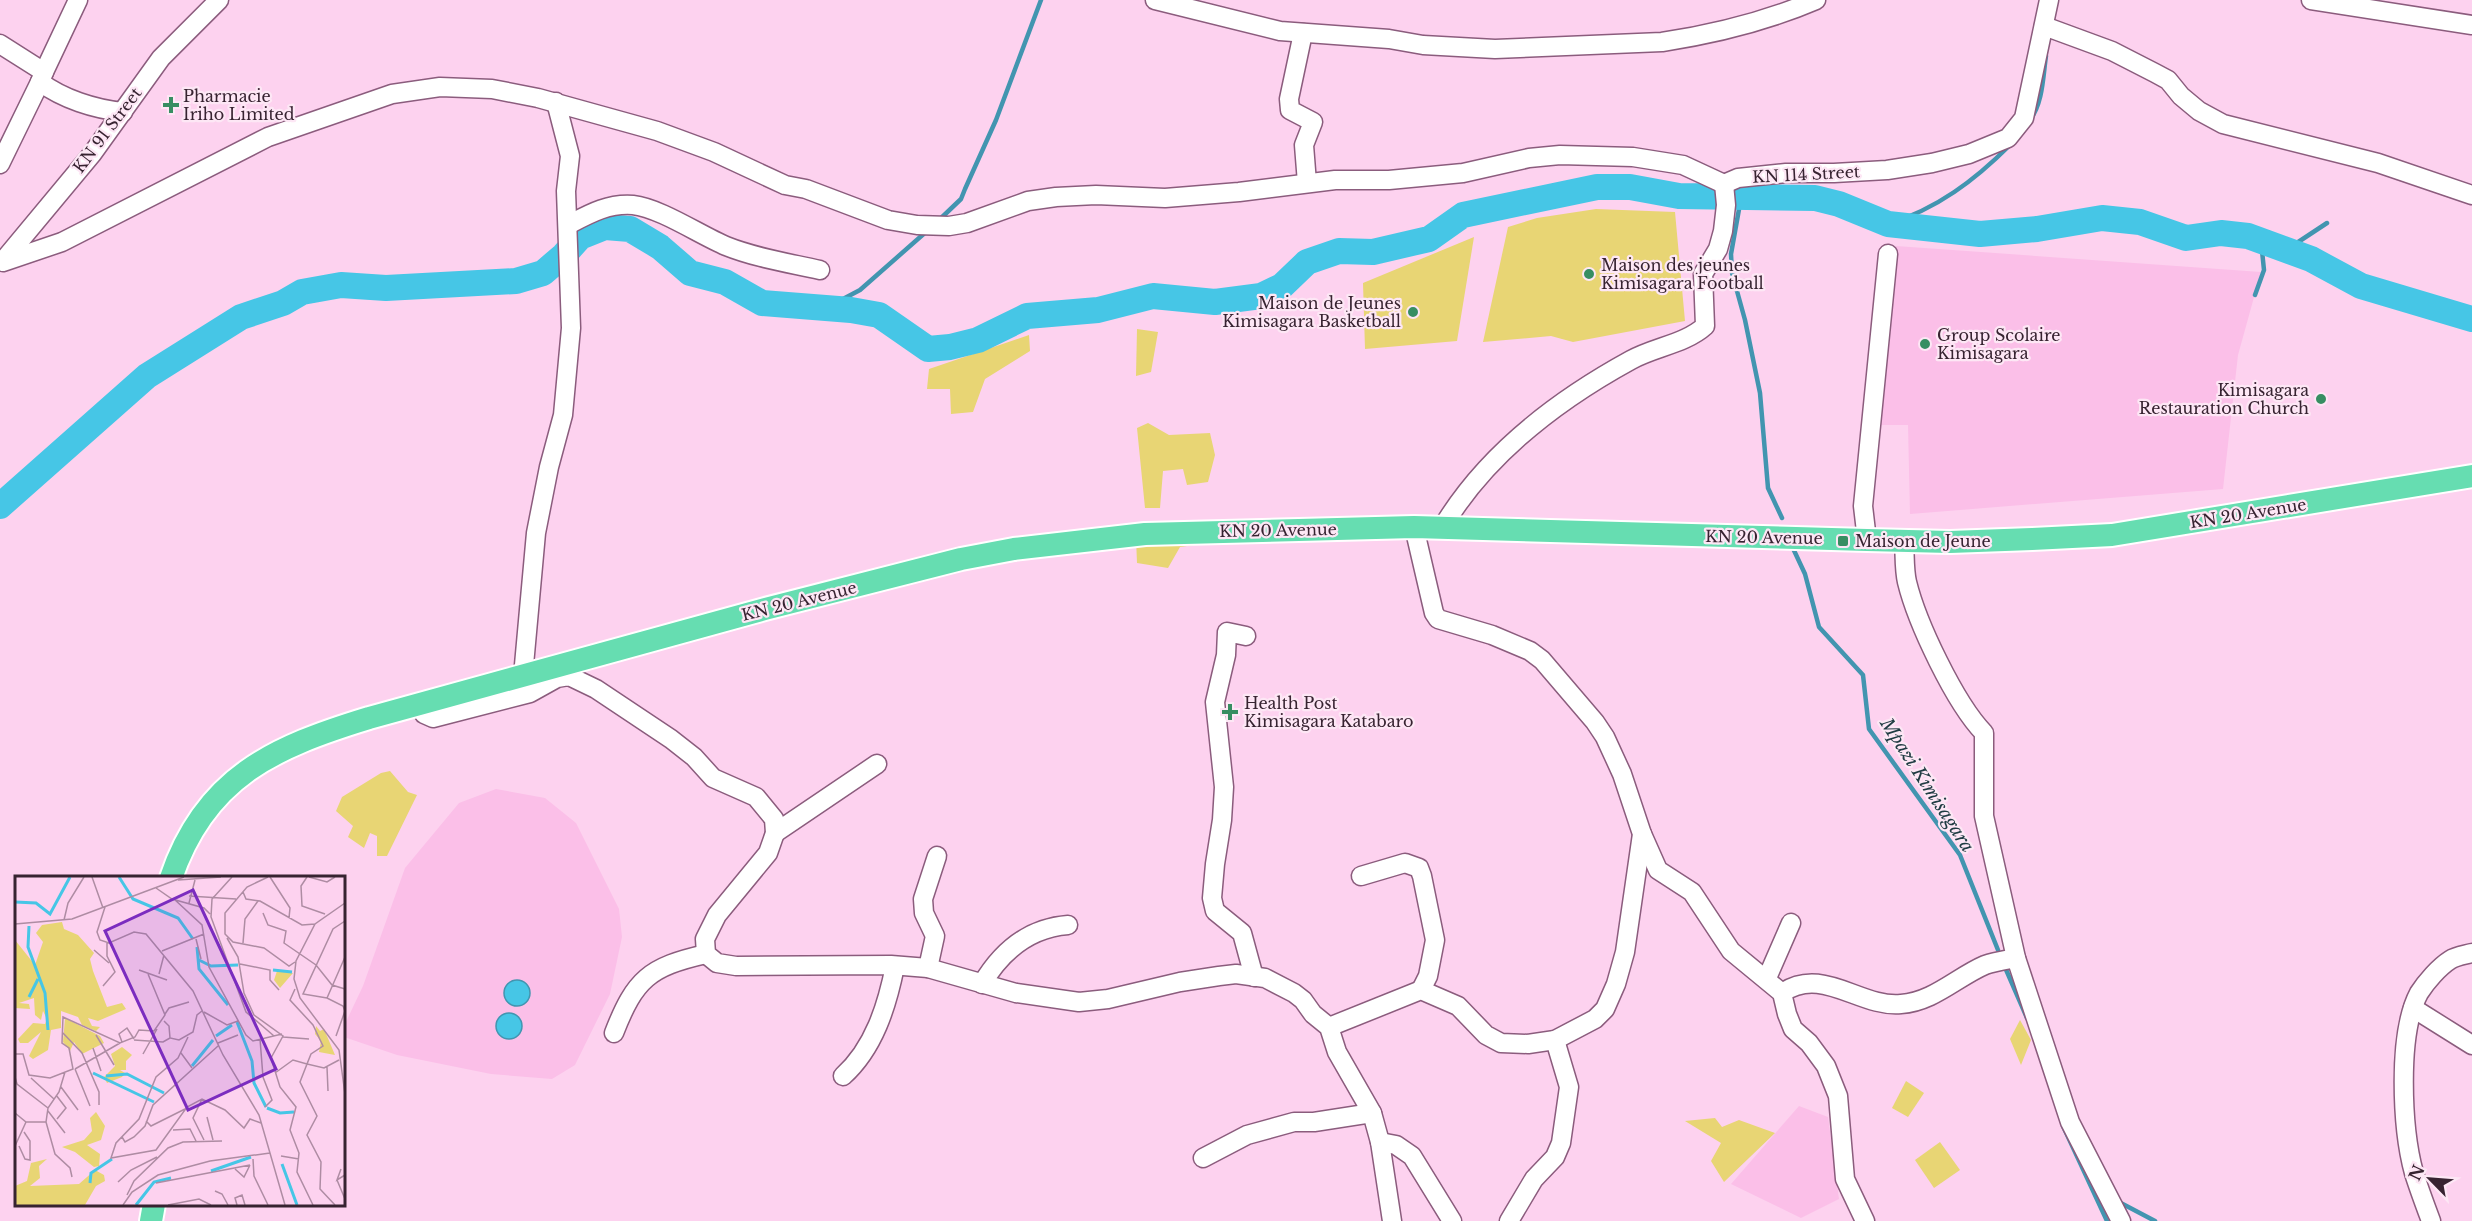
<svg xmlns="http://www.w3.org/2000/svg" width="2472" height="1221" font-family="'Libre Baskerville',serif">
<style>
.built{fill:#fbbfe8}
.green{fill:#e8d574}
.water{fill:#46c6e6;stroke:#4295b0;stroke-width:1.5}
.lines{fill:none;stroke-linecap:round;stroke-linejoin:round}
.stream{stroke:#4295b0;stroke-width:4.5}
.river{stroke:#46c6e6;stroke-width:26}
.minor-casing{stroke:#8b5c7d;stroke-width:21}
.major-casing{stroke:#fff;stroke-width:26}
.minor{stroke:#fff;stroke-width:18}
.major{stroke:#66ddb1;stroke-width:22}
.poi-dot{fill:#378e62;stroke:#fde7f5;stroke-width:2}
.labels{text-anchor:middle;stroke-width:4.5;stroke-linejoin:round;paint-order:stroke}
.poi-label{font-size:16px;fill:#372331;stroke:#fde7f5;text-anchor:start}
.street-label{font-size:16px;fill:#372331;stroke:#fde7f5}
.water-label{font-size:18px;font-style:italic;fill:#203c43;stroke:#fde7f5}
.inset-river{fill:none;stroke:#46c6e6;stroke-width:3}
.inset-road{fill:none;stroke:#ae8ca3;stroke-width:1.5}
.view{fill:#7b2cbf;fill-opacity:0.15;stroke:#7b2cbf;stroke-width:3}
.inset-edge{fill:none;stroke:#372331;stroke-width:3}
</style>
<rect width="100%" height="100%" fill="#fdd2ef"/>
<g class="built">
<path d="M1896,246l365,26 -23,83 -15,134 -313,25 -2,-89h-32z"/>
<path d="M496,789l49,9 31,25 43,86 3,28 -12,57 -35,71 -23,14 -61,-5 -94,-19 -53,-18v-11l19,-40 42,-118 54,-65z"/>
<path d="M1799,1106l29,11 11,82 -38,19 -70,-34z"/>
</g>
<g class="green">
<path d="M1596,209l79,3 10,109 -112,21 -22,-6 -68,6 25,-115 29,-9z"/>
<path d="M1474,237l-17,104 -92,8 -2,-66z"/>
<path d="M1137,329l21,3 -7,40 -15,4z"/>
<path d="M1029,335l1,16 -45,28 -12,33 -22,2 -1,-25h-23l2,-20z"/>
<path d="M1148,423l21,12 41,-2 5,22 -7,27 -21,3 -4,-16 -20,2 -3,37h-15l-8,-80z"/>
<path d="M1136,538l65,6 -21,3 -12,21 -31,-5z"/>
<path d="M390,771l18,21 9,3 -30,61h-10v-20l-7,-3 -6,15 -16,-11 5,-11 -17,-15 6,-14 39,-24z"/>
<path d="M2020,1020l11,20 -10,25 -11,-26z"/>
<path d="M1906,1081l18,12 -16,24 -16,-9z"/>
<path d="M1715,1118l7,9 17,-7 36,13 -51,49 -13,-21 10,-18 -36,-22z"/>
<path d="M1940,1142l20,28 -26,18 -19,-28z"/>
</g>
<g class="water">
<circle cx="517" cy="993" r="13"/>
<circle cx="509" cy="1026" r="13"/>
</g>
<g class="lines">
<g class="stream">
<path d="M2030,120c13,-17 13,-44 16,-64"/>
<path d="M1741,198l-10,56 1,19 13,47 15,73 8,95 14,30"/>
<path d="M938,221l23,-22 4,-10 31,-69 45,-120"/>
<path d="M1888,224c49,-15 87,-44 122,-79"/>
<path d="M2286,250l41,-27"/>
<path d="M2255,295l9,-25 -3,-29"/>
<path d="M826,308l34,-18 67,-59"/>
<path d="M1791,544l14,30 14,53 44,48 6,54 91,126 38,95"/>
<path d="M2004,965l23,53"/>
<path d="M2063,1126l44,95"/>
<path d="M2117,1201l38,20"/>
</g>
<path class="river" d="M0,506l147,-130 94,-59 42,-14 19,-11 39,-7 45,3 130,-7 27,-8 21,-18 16,-18 25,-10 25,2 30,18 30,26 35,9 37,21 89,7 28,5 49,34 22,-2 28,-7 49,-24 71,-6 55,-14 62,6 46,-6 21,-10 25,-24 32,-11 34,1 56,-13 34,-24 134,-28h33l49,9 136,2 24,6 49,20 92,10 57,-5 65,-11 38,4 46,16 35,-5 27,3 63,23 50,27 111,33"/>
<g class="minor-casing">
<g id="minor">
<path d="M1155,0l125,31 109,8 34,6 72,4 167,-7c53,-8 105,-21 154,-42"/>
<path d="M2311,0l161,25"/>
<path d="M2044,26l68,25 43,22 13,7 13,16 18,15 24,13 155,39 94,32"/>
<path d="M1303,33l-14,66 1,11 23,12 -9,23 3,38"/>
<path d="M0,44l44,28 -4,10c23,17 54,27 83,30"/>
<path d="M44,72l34,-72"/>
<path d="M0,164l40,-82"/>
<path d="M1724,184l14,-6 48,-5h48l53,-3 45,-7 37,-9 39,-16 16,-20 25,-118"/>
<path d="M568,225c21,-11 40,-22 65,-20 27,3 67,30 93,41 30,12 63,17 94,24"/>
<path d="M3,261l89,-107 69,-96 58,-58"/>
<path d="M3,262l59,-20 206,-105 124,-43 48,-7 52,2 46,9 119,33 57,21 71,33 21,4 82,31 29,5 32,1 18,-3 61,-22 28,-4 40,-2 69,3 74,-6 96,-12h54l74,-7 66,-15 31,-3 73,2 50,8 41,19"/>
<path d="M1442,528c44,-74 114,-127 189,-168 23,-13 54,-16 74,-34l-2,-52 15,-25 5,-18 3,-26 -2,-21"/>
<path d="M1867,540l-4,-34 25,-252"/>
<path d="M1904,541c1,14 0,28 3,41 10,41 48,121 77,151v83l32,142 54,164 51,99"/>
<path d="M1246,636l-19,-4 -1,23 -11,47 9,85 -2,33 -7,44 -3,34 3,13 27,22 12,44"/>
<path d="M523,676l13,-143 13,-66 14,-52 8,-87 -5,-137 4,-35 -14,-54"/>
<path d="M419,704l5,10 9,4 97,-25 27,-15 12,-2 27,13 75,50 23,18 19,21 43,19 18,22 1,14 -7,20 -51,62 -12,24 1,15 11,9 19,3 155,-1 37,3 88,25 63,9 29,-3 72,-17 39,-6 17,-2 29,4 29,15 9,7 10,14 16,13 8,25 35,61 8,29 12,79"/>
<path d="M775,833l102,-69"/>
<path d="M1642,834l16,36 34,22 39,59 51,42 5,21 6,15 16,14 17,23 12,30 7,83 20,42"/>
<path d="M1361,876l44,-13 14,5 3,8 13,64 -7,36 -7,14"/>
<path d="M928,968l7,-32 -11,-23 -1,-14 14,-43"/>
<path d="M1767,978l24,-55"/>
<path d="M982,984c19,-32 46,-56 86,-59"/>
<path d="M1782,993c40,-28 78,15 119,11 32,-2 56,-27 84,-39 9,-3 21,-5 31,-7"/>
<path d="M2413,1008l59,37"/>
<path d="M1329,1027l92,-37 37,16 28,29 15,8 27,1 27,-4 40,-21 10,-10 11,-25 9,-32 17,-118 -20,-60 -17,-37 -10,-15 -53,-62 -12,-9 -38,-16 -54,-16 -4,-6 -20,-86"/>
<path d="M614,1033c21,-54 35,-66 92,-79"/>
<path d="M843,1076c31,-28 44,-70 52,-110"/>
<path d="M1380,1142l16,3 16,11 40,65"/>
<path d="M1203,1158l44,-23 47,-13h20l58,-9"/>
<path d="M1509,1221l25,-42 21,-22 6,-14 8,-56 -14,-47"/>
<path d="M2431,1221c-6,-16 -12,-32 -17,-48 -12,-44 -17,-139 5,-180 7,-11 20,-26 31,-33 6,-4 15,-5 22,-7"/>
</g>
</g>
<g class="major-casing">
<g id="major">
<path d="M171,878c34,-101 103,-131 198,-160l396,-109 196,-50 53,-10 131,-15 269,-7 453,13 83,2 82,-3 80,-4 360,-59"/>
<path d="M151,1221l3,-17"/>
</g>
</g>
<use href="#minor" class="minor"/>
<use href="#major" class="major"/>
</g>
<g class="poi-dot">
<path d="M168 96h6v6h6v6h-6v6h-6v-6h-6v-6h6z"/>
<circle cx="1589" cy="274" r="6"/>
<circle cx="1413" cy="312" r="6"/>
<circle cx="1925" cy="344" r="6"/>
<circle cx="2321" cy="399" r="6"/>
<rect x="1837" y="535" width="12" height="12" rx="3"/>
<path d="M1227 703h6v6h6v6h-6v6h-6v-6h-6v-6h6z"/>
</g>
<g class="labels">
<g class="poi-label">
<text x="183" y="102">Pharmacie<tspan x="183" dy="18">Iriho Limited</tspan></text>
<text x="1601" y="271">Maison des jeunes<tspan x="1601" dy="18">Kimisagara Football</tspan></text>
<text x="1401" y="309" text-anchor="end">Maison de Jeunes<tspan x="1401" dy="18">Kimisagara Basketball</tspan></text>
<text x="1937" y="341">Group Scolaire<tspan x="1937" dy="18">Kimisagara</tspan></text>
<text x="2309" y="396" text-anchor="end">Kimisagara<tspan x="2309" dy="18">Restauration Church</tspan></text>
<text x="1855" y="547">Maison de Jeune</text>
<text x="1244" y="709">Health Post<tspan x="1244" dy="18">Kimisagara Katabaro</tspan></text>
</g>
<g class="street-label">
<text transform="translate(107 130) rotate(-53)" y="6">KN 91 Street</text>
<text transform="translate(1806 174) rotate(-3)" y="6">KN 114 Street</text>
<text transform="translate(2248 513) rotate(-9)" y="6">KN 20 Avenue</text>
<text transform="translate(1278 530) rotate(-1)" y="6">KN 20 Avenue</text>
<text transform="translate(1764 537) rotate(1)" y="6">KN 20 Avenue</text>
<text transform="translate(799 601) rotate(-14)" y="6">KN 20 Avenue</text>
</g>
<g class="water-label">
<text transform="translate(1927 785) rotate(57)" y="6">Mpazi Kimisagara</text>
</g>
</g>
<g transform="translate(15 876)">
<rect width="330" height="330" fill="#fdd2ef"/>
<path d="M47,46l2,7 14,6 16,18 -4,6 3,12 14,36 15,-4 4,6 -28,12 -10,-3 4,8 8,1 -4,4 -14,-6 -4,-8 -17,-6v17l-10,2 -3,20 -15,9 -4,-3 12,-24 -13,11h-8l-2,-4 15,-16 12,1 2,-5 -4,-8 -2,9 -6,-5 -1,-17 -15,5 10,1 1,5 -15,-1v-68l20,25 8,-23 -7,-9 6,-8zM262,95l16,2 -13,15 -6,-8zM50,142l35,18 4,7 -22,11 -8,-12 -4,9 -7,-9zM301,150l4,5 4,-2 11,26 -16,-3 2,-11 -6,-7zM107,171l10,8 -6,6v9h-6l5,3 -3,4 -15,6 -3,-6 11,-11 -4,-12zM81,236l9,14 -4,14 -14,5 13,9 -1,12 -5,1 -19,-15 -13,-5 22,-7 8,-9 -2,-13zM32,283l-8,7 1,12 -10,8 49,-2 16,-14 9,5 1,6 -9,5 -11,19h-70v-19l12,-5 4,-18z" fill="#e8d574"/>
<path class="inset-river" d="M104,1l14,22 45,19 15,21M0,26l21,1 14,11 20,-37M14,50l-1,21 17,46 3,37M182,71l2,22 29,36M184,84l12,6 27,-1M258,94l19,2M14,121l9,-18M222,146l15,39 2,22 12,24M201,160l16,-11M177,190l21,-26M78,197l61,29M91,200l21,-2 37,19M252,232l13,5 14,-1M267,288l15,41M196,295l40,-14M75,307l1,-10 21,-14M121,329l18,-23 17,-4"/>
<path class="inset-road" d="M77,1l11,31M217,1l-20,22 -1,18 35,95 28,24M253,1l-21,10 -22,26v21l8,8 31,6 25,18 6,-4M255,1l20,31 -1,10M292,1l-6,9 1,20 23,8M294,1l18,5 8,-5M163,4l43,-3M141,12l16,11 32,9 6,6M228,16l3,7 14,2 42,24 13,-1M174,20l47,3M159,23l28,26 7,42 37,68 7,6 29,-7M174,27l6,-23M330,27l-30,21 -19,37 -2,18 6,19 39,52 6,44M90,31l-8,25 3,8 9,3 25,-11 12,2 47,57 30,64 36,60 26,90M248,37l5,12 18,6 -2,12 32,22 16,20 13,4M49,44l4,-17 16,-26M330,45l-12,8 -30,65 24,4 16,8 2,5M0,48l57,-5 112,-42M212,62l11,19 6,36 10,22 29,21 -12,22 9,29 16,20 -6,23 9,23 -2,19 16,33M181,63l5,20M228,67l2,-24 13,-18M79,74l15,13M147,75l42,-17M225,88l30,6v10l9,10M124,94l28,10M144,98l5,-19M88,110l12,-14 -8,-16v-13M280,113l-5,11 23,25 10,21 -12,8 -4,10 17,4 15,-8M312,122l18,-41M189,136l23,13 11,-4M150,138l4,-6 20,-6M149,145l5,5 1,12 9,2 14,-8 4,-17 5,-4M47,156l20,21 17,39v13M81,159l18,30M321,160l9,-25M173,161l-10,21 -22,19 -17,42 -23,24 -5,15 45,-8 31,-43 15,-8 23,11 19,18 6,-9 11,4M268,161l26,2M245,163l3,38 9,23 -7,7M119,164l29,2 7,-4M107,166l-3,-8 8,-6 7,11M203,167l20,-8M78,172l8,23M166,177l11,15M0,178h8l6,21 21,3 23,-9 -4,-21 -7,-5 1,-26 57,26 15,-6 4,-7 15,1 11,-16 -17,-41M128,178l14,-25M312,191l1,24M60,193l45,-26M60,193l15,37M260,197l18,-13 14,4 -7,18 17,34 -10,19 14,27 -1,27 15,16M0,201l2,7 31,24M16,202l23,21M46,211l17,23M41,219l10,13 -9,11M187,223l-9,19 11,22M33,235l17,22M0,237l11,9h20l2,-14 11,-16 6,-20M192,241l6,23M131,245l5,5 34,-17M31,246l9,32 15,14 2,9M158,254l17,-1 6,12M107,261l3,5 9,-5 11,-11 8,-21 65,-59M0,270l11,-24M4,270l6,13 5,1v-19l-6,-9M266,280l18,3M238,283l1,17 14,29M220,293l9,8 6,-12M326,293l-4,11 8,-5M322,304l8,19M103,306l13,-12 26,-13M141,307l94,-18M200,315l7,3 6,11M112,319l7,-14 34,-33 15,-6 39,-1M108,329l9,-13 26,-17 52,-14 60,-8M153,329l31,-6 12,6M222,329l-2,-7 7,-3 3,10"/>
<path class="view" d="M178,14l83,179 -88,41 -83,-179z"/>
<rect width="330" height="330" class="inset-edge"/>
</g>
<g transform="translate(2430 1179) rotate(295)" stroke="#fde7f5" stroke-width="4.5" paint-order="stroke">
<path d="M0-4.5L10 22L0 15L-10 22Z" fill="#372331"/>
<text y="-9" font-size="16" font-weight="bold" text-anchor="middle" fill="#372331">N</text>
</g>
</svg>
